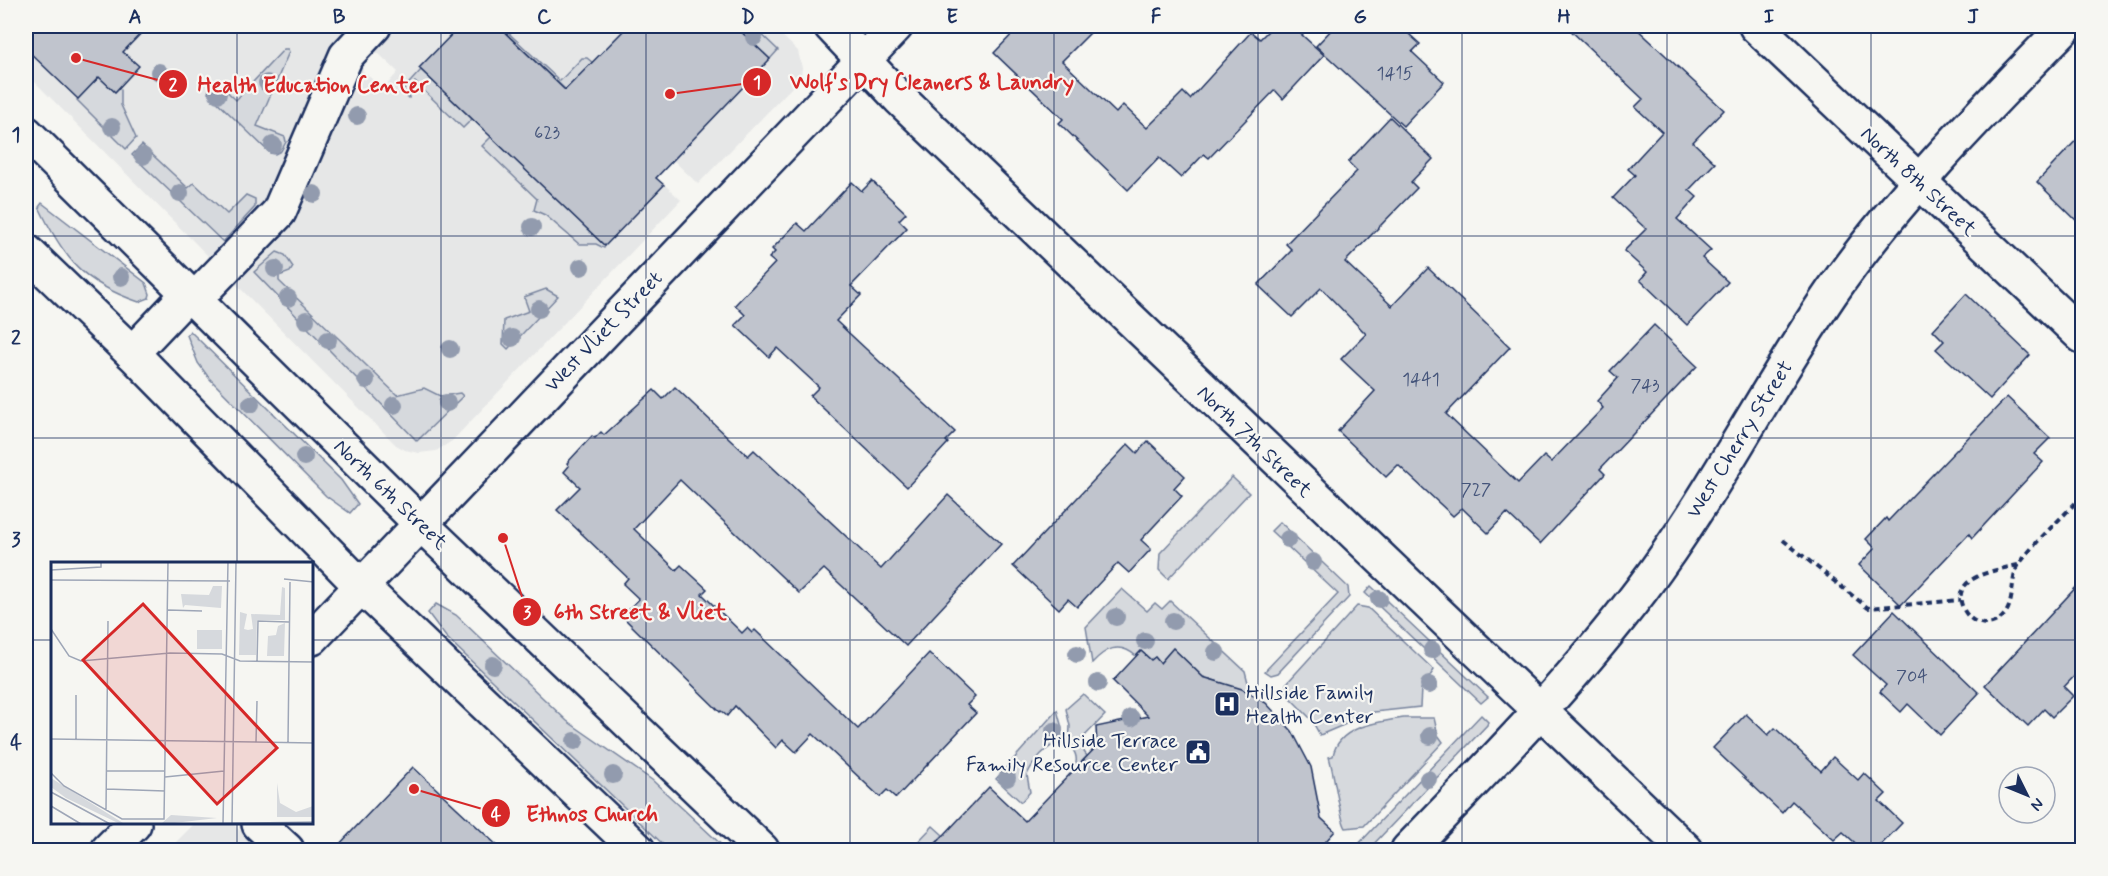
<svg xmlns="http://www.w3.org/2000/svg" width="2108" height="876" font-family="Mynerve,sans-serif">
<style>
.built{fill:#e6e7e7;fill-rule:evenodd}
.green{fill:#d6d9dd;stroke:#78849e;stroke-width:1.5}
.building{fill:#c0c4cd;stroke:#1b2f5e;stroke-width:1.5}
.lines{fill:none;stroke-linecap:round;stroke-linejoin:round}
.minor-casing{stroke:#1b2f5e;stroke-width:38}
.major-casing{stroke:#1b2f5e;stroke-width:38}
.path{stroke:#1b2f5e;stroke-width:4;stroke-dasharray:6 4.5;stroke-linecap:butt}
.minor{stroke:#f6f6f2;stroke-width:33}
.major{stroke:#f6f6f2;stroke-width:33}
.tree{fill:#929bae}
.grid{fill:none;stroke:#1b2f5e;stroke-width:1.5;stroke-opacity:0.55}
.labels{text-anchor:middle;stroke-width:4.5;stroke-linejoin:round;paint-order:stroke}
.number-label{font-size:18px;fill:#44547a}
.street-label{font-size:21px;fill:#1b2f5e;stroke:#f6f6f2}
.poi-label{font-size:21px;fill:#1b2f5e;stroke:#f6f6f2;text-anchor:start}
.inset-road{fill:none;stroke:#9ea6b7;stroke-width:1.5}
.view{fill:#d62828;fill-opacity:0.15;stroke:#d62828;stroke-width:3}
.inset-edge{fill:none;stroke:#1b2f5e;stroke-width:3}
.leader{fill:none;stroke:#d62828;stroke-width:2}
.callout-dot{fill:#d62828;stroke:#f6f6f2;stroke-width:2}
.mark-label{font-size:18px;text-anchor:middle;font-weight:bold;fill:#fff}
.callout-label{font-size:22px;text-anchor:middle;font-weight:bold;fill:#d62828;stroke:#f6f6f2;stroke-width:4.5;stroke-linejoin:round;paint-order:stroke}
.neatline{fill:none;stroke:#1b2f5e;stroke-width:2}
.grid-label{font-size:20px;text-anchor:middle;font-weight:bold;fill:#1b2f5e}
</style>
<rect width="100%" height="100%" fill="#f6f6f2"/>
<filter id="ink" filterUnits="userSpaceOnUse"><feTurbulence type="fractalNoise" baseFrequency=".0167" numOctaves="2"/><feDisplacementMap in="SourceGraphic" scale="12" xChannelSelector="R" yChannelSelector="G"/><feConvolveMatrix kernelMatrix="1 2 1 2 8 2 1 2 1" color-interpolation-filters="sRGB"/></filter>
<g filter="url(#ink)">
<g class="built">
<path d="M26,26h746l26,25 4,17 -1,8 -7,9 -96,99 -27,-26 -17,17 27,25 -229,241 -16,10 -17,2 -14,-3 -9,-5 -370,-372zM370,54h9l19,18 -15,17 -20,-18 -1,-5z"/>
<path d="M194,824h39l28,26h-93z"/>
</g>
<g class="green">
<path d="M498,26h3l59,55 22,-23h5l6,5 -27,27z"/>
<path d="M735,26h18l25,24 -8,9z"/>
<path d="M284,49h4l1,3 -32,74 28,11 1,5 -5,9 -6,3 -5,-1 -62,-60 2,-7 7,-4 19,18z"/>
<path d="M421,70l51,49 -9,9 -48,-46 -6,16 -9,-5z"/>
<path d="M99,77l16,15 4,-4 2,2v15l15,33 -10,11 -49,-49z"/>
<path d="M491,137l114,109 -1,2 -8,-4h-17l-34,-29 -11,-5 3,-11 -55,-53z"/>
<path d="M142,145l46,43 6,-5 33,31 19,-19 9,4v8l-32,35 -91,-87z"/>
<path d="M42,203l104,80 4,11 -1,4 -10,4c-56,-19 -75,-43 -100,-95z"/>
<path d="M277,252l8,3 8,12 -3,5 -11,4v5l118,114 27,-7 16,8 20,-3 3,3 -46,45 -163,-169z"/>
<path d="M546,289l12,7 -50,53 -5,-5 1,-24 25,-9 -5,-14z"/>
<path d="M190,331l151,149 17,24 -8,9 -24,-17 -117,-118 -11,-15 -11,-28z"/>
<path d="M1232,477l17,16 -81,86 -9,-9 1,-17z"/>
<path d="M1280,522l68,65 1,10 -71,76 -7,2 -6,-4 73,-77 -67,-63z"/>
<path d="M1371,586l117,111 -7,6 -116,-110z"/>
<path d="M1122,589l25,22 8,-8 7,6 8,-8 75,70 6,23 -41,-15 -2,3 -35,-34 -13,15 -5,-6 -4,3 -10,-9 -5,5c-17,-15 -31,-7 -44,7l-6,-36z"/>
<path d="M436,604l20,11 111,106 85,59 75,70h-58l-223,-213 -18,-24z"/>
<path d="M1357,606l11,2 66,62 -13,19 -1,18 -46,5 -54,23 -9,-16 -23,-23 -2,-12z"/>
<path d="M1083,694l22,21 -27,28 9,13 -13,14c4,-10 3,-17 -5,-25l1,-19 -4,-17z"/>
<path d="M1057,710l5,18v15c-16,1 -29,19 -35,32l3,17 -9,10 -25,-23z"/>
<path d="M1481,715l7,7 -1,3 -119,125h-15z"/>
<path d="M1404,718h30l4,17 5,7 -79,84 -18,2c-6,-7 -12,-56 -17,-71l4,-1c5,-30 45,-34 71,-38z"/>
<path d="M933,826l10,9 -14,15h-19z"/>
</g>
<g class="building">
<path d="M26,26h122l-25,26 16,14 -24,26 -16,-15 -21,22 -52,-50z"/>
<path d="M460,26h38l67,64 63,-64h107l35,33 -114,119 8,7 -59,61 -186,-178z"/>
<path d="M1020,26h77l-35,35 54,52 7,-8 24,23 36,-36 7,7 61,-67 9,7 13,-13h19l32,29 -41,44 -8,-9 -66,68 -5,-4 -23,24 -22,-20 -31,32 -69,-67 4,-4 -69,-66z"/>
<path d="M1335,26h65l20,18 -8,8 32,30 -41,44 -87,-80z"/>
<path d="M1566,26h68l90,84 -31,32 22,21 -26,27 8,7 -20,22 34,31 -9,8 26,24 -41,43 -47,-45 7,-8 -23,-21 22,-22 -33,-31 22,-23 -7,-6 34,-37 -27,-25 8,-8z"/>
<path d="M1390,117l43,42 -22,23 6,6 -72,74 47,44 36,-38 82,79 -64,67 72,69 26,-27 7,6 52,-54 -6,-7 21,-23 -8,-7 44,-46 43,41 -97,103 5,5 -65,70 -33,-31 -19,20 -26,-25 -9,8 -55,-51 -12,12 -48,-46 37,-40 -34,-32 25,-25 -45,-46 -29,29 -34,-32 34,-35 -6,-6 71,-73 -9,-9z"/>
<path d="M2082,134v92l-45,-44z"/>
<path d="M872,181l34,32 -7,7 8,8 -56,58 10,9 -25,26 119,111 -9,9 2,2 -41,44 -97,-91 9,-9 -42,-39 -8,9 -34,-32 10,-10 -10,-10 40,-42 -6,-5 6,-6 -3,-3 25,-26 9,8 46,-49 10,9z"/>
<path d="M1966,294l64,61 -40,44 -54,-50 8,-8 -11,-11z"/>
<path d="M675,387l73,69 6,-6 127,119 67,-74 53,49 -95,102 -82,-77 -25,24 -119,-113 -46,49 42,41 5,-5 26,24 -5,5 40,39 5,-5 5,5 3,-3 103,99 71,-76 46,44 -8,8 9,8 -80,85 -9,-8 -7,7 -67,-63 -17,18 -13,-12 -7,8 -41,-42 -8,10 -6,-5 -1,1 -93,-91 -4,-6 16,-16 -16,-15 5,-6 -71,-68 23,-23 -16,-15 5,-6 -2,-3 25,-27 3,2 6,-6 3,3 50,-45 9,9z"/>
<path d="M2007,397l43,41 -16,16 9,8 -71,76 -3,-4 -68,71 -42,-40 16,-17 -9,-9 20,-21 2,3z"/>
<path d="M1148,441l37,35 -11,12 8,8 -41,44 10,9 -22,24 -11,-10 -41,44 -9,-8 -9,10 -46,-43 115,-122 9,9z"/>
<path d="M2082,581v87l-18,19 9,9 -21,21 -8,-8 -16,17 -43,-41z"/>
<path d="M1894,611l85,82 -39,42 -32,-31 -7,8 -21,-20 6,-7 -33,-30z"/>
<path d="M1173,648l30,29 39,12 24,14 26,28 19,36 10,51 14,13 -17,19h-388l59,-63 36,34 72,-75 -1,-19 52,-11 -35,-35 28,-30 10,9 4,-3 5,6z"/>
<path d="M1746,714l22,21 7,-7 46,43 12,-14 25,23 6,-7 22,21 -7,7 23,22 -26,27h-13l-20,-18 -9,8 -42,-39 -10,12 -69,-65z"/>
<path d="M413,767l89,83h-168z"/>
</g>
<g class="lines">
<g class="minor-casing">
<g id="minor">
<path d="M831,26l68,72 787,752"/>
<path d="M1756,26l326,310"/>
<path d="M194,300l85,-88 67,-156 28,-30"/>
<path d="M132,353l56,-59"/>
<path d="M312,638l584,-612"/>
<path d="M259,824l28,26"/>
<path d="M108,850l26,-26"/>
<path d="M1408,850c81,-84 163,-167 234,-261 71,-94 123,-199 189,-296 68,-98 153,-183 235,-267"/>
</g>
</g>
<g class="major-casing">
<g id="major">
<path d="M26,133l394,390 342,327"/>
<path d="M26,251l106,102 229,233 277,264"/>
</g>
</g>
<g class="path">
<path d="M1783,540l85,68 93,-8"/>
<path d="M2018,565c-20,5 -69,11 -55,43 3,7 10,14 17,15 8,3 19,-1 24,-8 12,-14 5,-38 16,-52 17,-24 42,-45 62,-67"/>
</g>
<use href="#minor" class="minor"/>
<use href="#major" class="major"/>
</g>
<g class="tree">
<circle cx="754" cy="37" r="9"/>
<circle cx="159" cy="72" r="9"/>
<circle cx="267" cy="83" r="9"/>
<circle cx="218" cy="94" r="9"/>
<circle cx="357" cy="116" r="9"/>
<circle cx="112" cy="127" r="9"/>
<circle cx="273" cy="145" r="9"/>
<circle cx="143" cy="156" r="9"/>
<circle cx="180" cy="193" r="9"/>
<circle cx="314" cy="194" r="9"/>
<circle cx="532" cy="227" r="9"/>
<circle cx="581" cy="267" r="9"/>
<circle cx="275" cy="269" r="9"/>
<circle cx="121" cy="277" r="9"/>
<circle cx="288" cy="298" r="9"/>
<circle cx="539" cy="309" r="9"/>
<circle cx="306" cy="320" r="9"/>
<circle cx="512" cy="338" r="9"/>
<circle cx="328" cy="340" r="9"/>
<circle cx="450" cy="349" r="9"/>
<circle cx="366" cy="380" r="9"/>
<circle cx="447" cy="403" r="9"/>
<circle cx="251" cy="404" r="9"/>
<circle cx="394" cy="405" r="9"/>
<circle cx="304" cy="457" r="9"/>
<circle cx="1288" cy="539" r="9"/>
<circle cx="1313" cy="562" r="9"/>
<circle cx="1379" cy="599" r="9"/>
<circle cx="1116" cy="617" r="9"/>
<circle cx="1173" cy="621" r="9"/>
<circle cx="1145" cy="641" r="9"/>
<circle cx="1432" cy="650" r="9"/>
<circle cx="1216" cy="652" r="9"/>
<circle cx="1077" cy="654" r="9"/>
<circle cx="493" cy="665" r="9"/>
<circle cx="1098" cy="683" r="9"/>
<circle cx="1429" cy="685" r="9"/>
<circle cx="1131" cy="718" r="9"/>
<circle cx="1054" cy="731" r="9"/>
<circle cx="1430" cy="736" r="9"/>
<circle cx="575" cy="741" r="9"/>
<circle cx="613" cy="775" r="9"/>
<circle cx="1007" cy="778" r="9"/>
<circle cx="1428" cy="779" r="9"/>
</g>
</g>
<path class="grid" d="M237,26v538M441,26v824M646,26v824M850,26v824M1054,26v824M1258,26v824M1462,26v824M1667,26v824M1871,26v824M26,236h2056M26,438h2056M26,640h26M312,640h1770M237,824v26"/>
<defs>
<g id="hospital-square" transform="scale(1.35)"><rect x="-9" y="-9" width="18" height="18" rx="4" fill="#1b2f5e" stroke="#f6f6f2"/><path d="M-5-5h3v3.5h4V-5h3V5h-3V1.5h-4V5h-3Z" fill="#fff"/></g>
<g id="civic-square" transform="scale(1.35)"><rect x="-9" y="-9" width="18" height="18" rx="4" fill="#1b2f5e" stroke="#f6f6f2"/><path d="M-.6-6.5H3V-4.5H.6V-3L4-1V1h2V6H-6V1h2V-1L-.6-3ZM-1.2 2.5V6h2.4V2.5Z" fill="#fff"/></g>
</defs>
<g fill-rule="evenodd">
<use href="#hospital-square" x="1227" y="704"/>
<use href="#civic-square" x="1198" y="752"/>
</g>
<g class="labels">
<g class="number-label">
<text x="1395" y="79">1415</text>
<text x="547" y="138">623</text>
<text x="1421" y="385">1441</text>
<text x="1645" y="391">743</text>
<text x="1476" y="495">727</text>
<text x="1912" y="682">704</text>
</g>
<g class="street-label">
<text transform="translate(1919 181) rotate(43)" y="7">North 8th Street</text>
<text transform="translate(603 331) rotate(-46)" y="7">West Vliet Street</text>
<text transform="translate(1739 439) rotate(-58)" y="7">West Cherry Street</text>
<text transform="translate(1255 441) rotate(44)" y="7">North 7th Street</text>
<text transform="translate(391 494) rotate(44)" y="7">North 6th Street</text>
</g>
<g class="poi-label">
<text x="1246" y="699">Hillside Family<tspan x="1246" dy="24">Health Center</tspan></text>
<text x="1178" y="747" text-anchor="end">Hillside Terrace<tspan x="1178" dy="24">Family Resource Center</tspan></text>
</g>
</g>
<g transform="translate(51 562)">
<rect width="262" height="262" fill="#f6f6f2"/>
<path d="M162,24h9l-1,22 -36,-3 -2,3 -2,-14 28,1zM231,25l3,1v32h-28l-1,35h-17l1,-43 7,2 -3,15 4,1 5,-1 -2,-15 29,1zM234,61l-1,33h-17l1,-20 8,-1 2,-9zM146,68h25v19h-25zM0,216l72,45 38,1 10,-9 46,3 -51,6h-40l-8,-1 -52,-25 -15,-11zM226,221l3,20 16,9 17,-6v11h-36z" fill="#d6d9dd"/>
<path class="inset-road" d="M0,8l50,-3v-5M233,17l30,3M0,18l179,1M117,48l34,1M0,67l18,27 12,5 89,-8 52,1 18,7 74,1M206,100l1,-41 31,1M0,177l263,4M25,178v-45M205,180l1,-41M237,180l2,-160M55,209h59M0,211l13,13 58,33h42l4,-257M114,215l59,-6M55,227l59,2M0,230l59,32M0,244l30,18M55,248l2,-189M135,262l128,-2M172,262l5,-262M181,262l4,-262"/>
<path class="view" d="M92,42l134,144 -60,56 -134,-144z"/>
<rect width="262" height="262" class="inset-edge"/>
</g>
<path class="leader" d="M670 94L757 82M76 58L173 84M503 538L527 612M414 789L496 813"/>
<g class="callout-dot">
<circle cx="670" cy="94" r="6"/>
<circle cx="76" cy="58" r="6"/>
<circle cx="503" cy="538" r="6"/>
<circle cx="414" cy="789" r="6"/>
<circle cx="757" cy="82" r="15"/>
<circle cx="173" cy="84" r="15"/>
<circle cx="527" cy="612" r="15"/>
<circle cx="496" cy="813" r="15"/>
</g>
<g class="mark-label">
<text x="757" y="88">1</text>
<text x="173" y="90">2</text>
<text x="527" y="618">3</text>
<text x="496" y="820">4</text>
</g>
<g class="callout-label">
<text x="932" y="89">Wolf's Dry Cleaners &amp; Laundry</text>
<text x="313" y="92">Health Education Center</text>
<text x="640" y="619">6th Street &amp; Vliet</text>
<text x="592" y="821">Ethnos Church</text>
</g>
<rect width="2108" height="876" fill="none" stroke="#f6f6f2" stroke-width="66"/>
<g transform="translate(2027 795) rotate(133)"><circle r="28" fill="#f6f6f2" stroke="#9ea6b7" stroke-width="1.5"/>
<path d="M0-4.5L10 22L0 15L-10 22Z" fill="#1b2f5e"/>
<text y="-9" font-size="16" font-weight="bold" text-anchor="middle" fill="#1b2f5e">N</text>
</g>
<rect x="33" y="33" width="2042" height="810" class="neatline"/>
<g class="grid-label">
<text x="135" y="23">A</text>
<text x="339" y="23">B</text>
<text x="544" y="23">C</text>
<text x="748" y="23">D</text>
<text x="952" y="23">E</text>
<text x="1156" y="23">F</text>
<text x="1360" y="23">G</text>
<text x="1564" y="23">H</text>
<text x="1769" y="23">I</text>
<text x="1973" y="23">J</text>
<text x="16" y="141">1</text>
<text x="16" y="344">2</text>
<text x="16" y="546">3</text>
<text x="16" y="749">4</text>
</g>
</svg>
